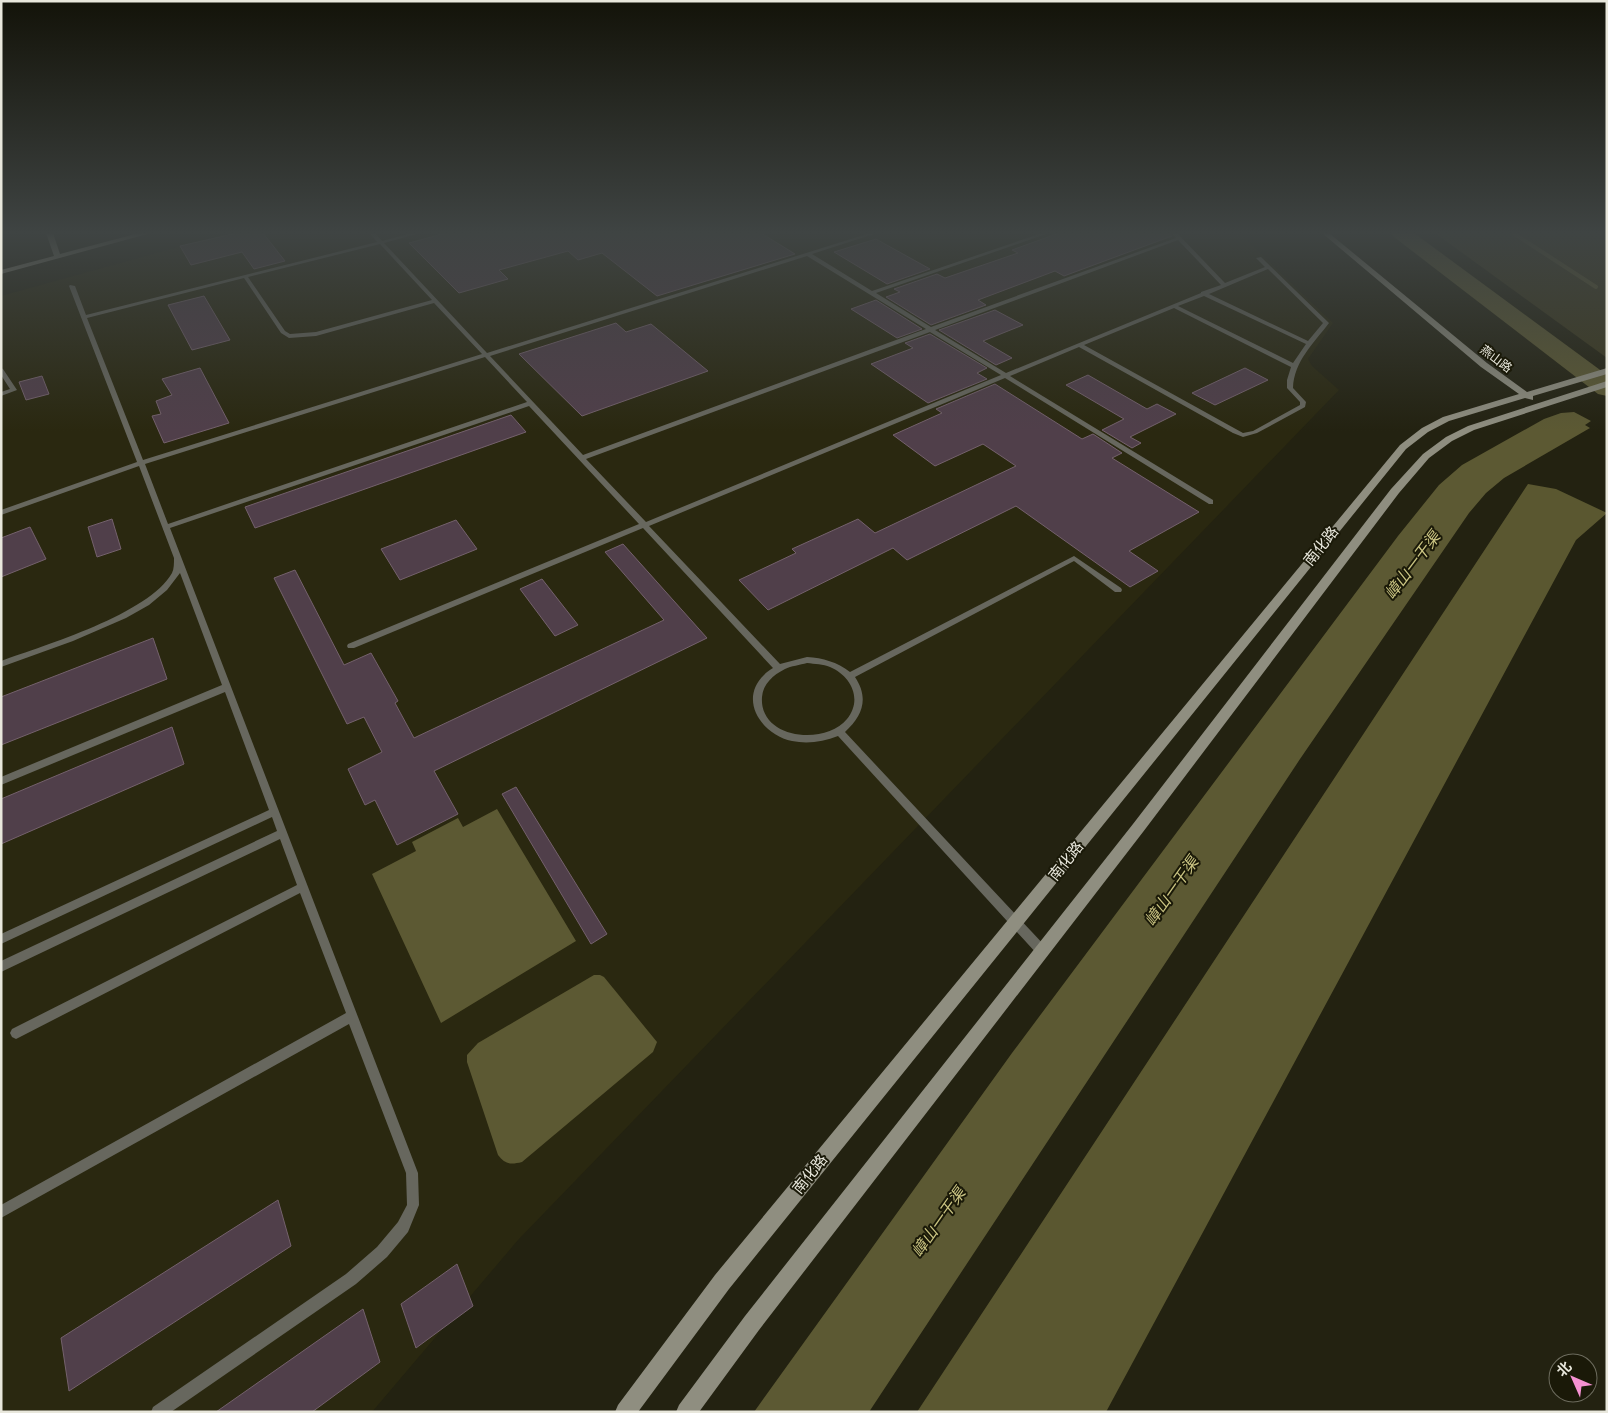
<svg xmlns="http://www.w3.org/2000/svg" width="1608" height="1413" font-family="Overpass,'Noto Sans SC',sans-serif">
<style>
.built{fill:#2a2810}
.green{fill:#3c391e}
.forest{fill:#5a5730}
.water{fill:#5c5933}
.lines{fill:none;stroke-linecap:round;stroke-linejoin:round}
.stream{stroke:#5c5933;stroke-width:4}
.river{fill:#5c5933;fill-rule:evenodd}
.building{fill:#503f4a;stroke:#74616c}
.lane{fill:#67675e;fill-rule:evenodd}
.secondary{fill:#8f8e80;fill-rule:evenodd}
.labels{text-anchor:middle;stroke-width:4;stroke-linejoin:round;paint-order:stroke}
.far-street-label{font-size:12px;fill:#e8e7dc;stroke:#1a1908}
.street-label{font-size:15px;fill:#e8e7dc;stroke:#1a1908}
.water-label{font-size:16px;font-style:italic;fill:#cbc583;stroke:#1a1908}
</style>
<rect width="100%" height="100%" fill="#232211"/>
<path class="built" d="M229,233h1010l94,90 -25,36 4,7 27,24 -821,850 -146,172h-371v-1116z"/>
<path class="green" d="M1435,233h172v125z"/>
<path class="forest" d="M1528,484l28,5 51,24 -31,27 -470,872h-189z"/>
<g class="water">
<path d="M1574,412l17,9 -6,4 5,3 -86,50 -18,15 -17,20 -169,246 -431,653h-115l258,-359 386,-517 41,-51 23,-20 82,-46 17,-6z"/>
<path d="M497,809l79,132 -135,82 -69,-149 44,-23 -4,-9 46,-24 5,9z"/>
<path d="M594,975h6l4,2 53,65 -4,10 -131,110c-12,3 -17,2 -24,-7l-31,-93v-7l11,-12z"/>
</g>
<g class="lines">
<path class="stream" d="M1513,233l83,54"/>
<path class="river" d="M1391,233h23l193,142v21l-9,-2 -204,-157z"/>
</g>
<g class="building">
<path d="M237,233h26l22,28 -31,8 -12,-17 -51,13 -11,-19z"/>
<path d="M446,233h315l34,21 -138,42 -55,-43 -24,7 -10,-9 -69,19 9,9 -49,14 -50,-50z"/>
<path d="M1059,233h111l2,3 -108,40 -9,-5 -77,29 8,5 -55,20 -45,-28 14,-5 -6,-3 43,-15 8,4 73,-25 -6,-3z"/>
<path d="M876,239l54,30 -43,15 -53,-32z"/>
<path d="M204,296l26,44 -38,10 -24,-45z"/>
<path d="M876,300l46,29 -25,9 -46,-29z"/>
<path d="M995,310l28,15 -40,16 29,17 -16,7 -57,-35z"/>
<path d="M616,323l10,9 25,-8 57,47 -126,45 -63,-62z"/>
<path d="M930,334l57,34 -10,5 10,6 -59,24 -57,-39 42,-16 -8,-5z"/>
<path d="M200,368l29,55 -65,20 -12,-27 9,-2 -5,-13 16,-6 -10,-16z"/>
<path d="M1245,368l23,12 -53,25 -23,-12z"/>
<path d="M1088,375l59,34 10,-5 19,10 -46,23 11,6 -9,5 -30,-18 22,-11 -58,-34z"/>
<path d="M42,376l7,18 -23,6 -7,-18z"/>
<path d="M995,384l87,55 11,-5 29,19 -10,5 87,54 -70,39 29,20 -28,16 -114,-81 -109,54 -14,-12 -125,62 -29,-30 57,-27 -4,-4 66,-30 17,14 141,-67 -33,-22 -48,22 -42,-31 49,-22 -6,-4z"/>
<path d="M511,415l15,17 -271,96 -10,-21z"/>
<path d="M112,519l9,30 -24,8 -9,-30z"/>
<path d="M456,520l21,29 -77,31 -19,-31z"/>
<path d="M30,527l16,32 -45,18v-39z"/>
<path d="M623,544l84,94 -273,133 24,43 -61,31 -22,-45 -10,5 -17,-36 34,-17 -18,-35 -17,7 -73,-146 21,-8 49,95 27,-12 27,48 -3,2 19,35 250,-118 -59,-68z"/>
<path d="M542,579l36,46 -23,11 -35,-47z"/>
<path d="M153,638l14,41 -166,66v-48z"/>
<path d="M172,727l12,37 -183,80v-45z"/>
<path d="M516,787l91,147 -16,10 -89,-150z"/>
<path d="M278,1200l13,46 -222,145 -8,-53z"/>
<path d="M457,1264l16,42 -57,42 -15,-44z"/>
<path d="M363,1309l17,53 -68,50h-96z"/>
</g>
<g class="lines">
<g class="lane">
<path d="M370,233h5l7,8 30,-8h8l-36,10 103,110 383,-120h7l-65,21 60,37 170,-58h7l-173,60 55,34 245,-89 -4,-5h5l48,50 40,-16 -9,-9 5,-1 68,66c-15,20 -35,38 -36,65l13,14 -1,5 -48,26 -14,4 -10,-4 -154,-86 -69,29 203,124v4h-4l-204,-126 -356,148 131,138 27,-7c16,1 30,5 43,15l224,-116 47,32 1,2 -1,2h-6l-41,-31 -219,116c14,21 8,39 -10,55l201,215 1,4 -1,4 -4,1 -4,-1 -200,-219c-15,6 -31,8 -46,5 -30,-6 -54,-41 -28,-66 2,-3 6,-5 9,-7l-130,-140 -289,120h-6l-1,-2 1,-2 291,-120 -110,-118 -359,122 248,645 1,32 -11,27 -21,25 -31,27 -185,128h-20l2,-5 193,-133 31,-27 21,-25 9,-17 -1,-32 -57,-149 -348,194v-13l345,-192 -46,-120 -280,144 -4,2 -4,-2 -2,-4 2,-4 285,-144 -17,-46 -279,133v-11l276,-130 -5,-14 -271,127v-10l268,-124 -44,-118 -224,93v-8l221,-92 -42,-112 -13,17 -18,15 -23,13 -53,23 -72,26v-6c44,-16 148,-47 171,-88 2,-4 2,-10 2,-15l-35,-92 -138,49v-5l136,-48 -68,-176 1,-1 5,1 11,29 291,-73zM1178,240l43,45 -20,7v1l-195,80 -71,-43zM380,244l52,56 -116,32 -26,2 -5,-3 -37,-54zM807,256l119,73 -343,126 -93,-99zM1268,269l55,54 -15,18 -99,-47zM244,278l37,55 8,5 27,-2 118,-33 48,51 -339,106 -56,-142zM1204,296l102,48 -13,19 -115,-57zM1174,308l117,59 -4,13v8l13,14v3l-47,26 -10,2 -159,-88zM930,332l71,43 -355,147 -60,-63zM485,357l42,45 -359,122 -23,-60zM807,663c8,1 16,1 23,4 21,9 33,32 17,52 -22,27 -88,20 -85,-22 1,-13 11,-22 23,-28 6,-3 15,-4 22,-6z"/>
<path d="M1,368l2,1 14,21 -16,6v-4l9,-3 -9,-14z"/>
</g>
<g class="secondary">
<path d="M46,233h7l7,21 79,-21h12l-150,41v-4l53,-14z"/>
<path d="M1322,233h7l158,130 40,29 80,-24v6l-74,22v4l-8,-2 -76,23 -21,11 -22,17 -677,840 -91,123h-23l3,-7 97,-130 685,-830 22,-17 21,-11 76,-23 -38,-27z"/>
<path d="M1607,381v6l-133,43 -22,11 -23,17 -30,35 -256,339 -384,498 -60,82h-23l3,-7 66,-89 388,-492 258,-335 32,-35 23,-17 22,-11z"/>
</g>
</g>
<linearGradient id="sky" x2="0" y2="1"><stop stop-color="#131309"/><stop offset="0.54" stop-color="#3f4443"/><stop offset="1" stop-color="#3f4443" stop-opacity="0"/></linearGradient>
<rect width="1608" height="431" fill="url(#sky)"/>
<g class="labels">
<g class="far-street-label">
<text transform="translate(1496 359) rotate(37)" y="4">燕山路</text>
</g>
<g class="street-label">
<text transform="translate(1321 546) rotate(-51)" y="5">南化路</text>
<text transform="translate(1066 861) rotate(-51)" y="5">南化路</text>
<text transform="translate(810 1174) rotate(-51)" y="5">南化路</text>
</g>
<g class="water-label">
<text transform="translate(1412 565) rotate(-53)" y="6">嶂山一干渠</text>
<text transform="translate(1171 891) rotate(-55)" y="6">嶂山一干渠</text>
<text transform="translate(938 1222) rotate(-55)" y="6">嶂山一干渠</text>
</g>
</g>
<rect width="1608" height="1413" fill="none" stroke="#e8e7dc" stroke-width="5"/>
<g transform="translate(1573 1378) rotate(315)"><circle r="24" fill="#1a1908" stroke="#6c6b5d"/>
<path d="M0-4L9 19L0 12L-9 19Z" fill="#f591d2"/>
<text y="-8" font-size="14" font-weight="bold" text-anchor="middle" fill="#e8e7dc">北</text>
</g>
</svg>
